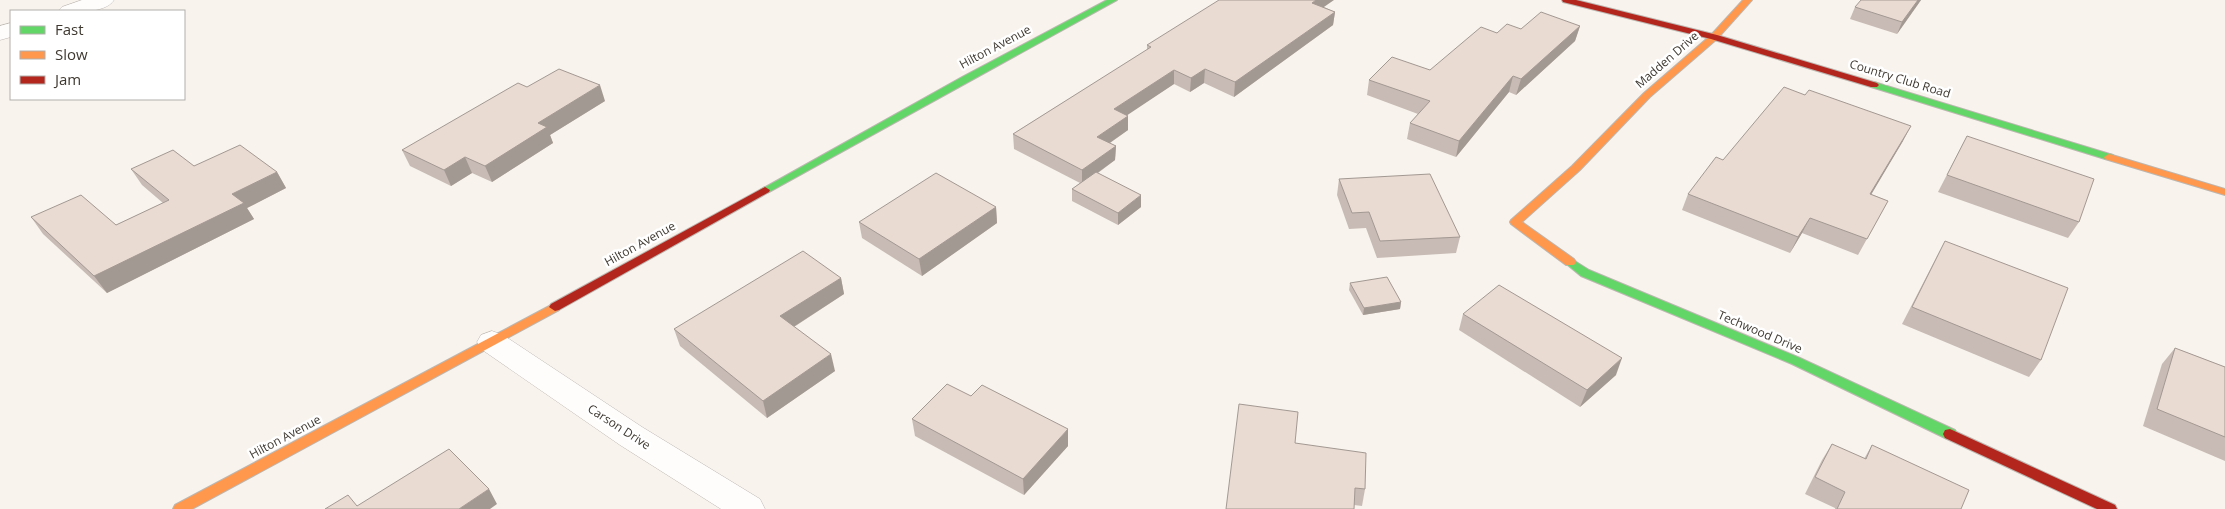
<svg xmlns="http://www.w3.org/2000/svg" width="2225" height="509" font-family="'Open Sans',sans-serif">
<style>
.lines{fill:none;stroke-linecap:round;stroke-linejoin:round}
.street-casing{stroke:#bcb6b0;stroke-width:1}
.fast-casing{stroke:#bcb6b0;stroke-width:2}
.slow-casing{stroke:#bcb6b0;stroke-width:2}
.jam-casing{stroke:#bcb6b0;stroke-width:2}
.street{fill:#fefdfc;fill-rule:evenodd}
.fast{fill:#63d668;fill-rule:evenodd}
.slow{fill:#ff974d;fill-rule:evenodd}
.jam{fill:#b3261e;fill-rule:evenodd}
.wall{fill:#c8bbb5}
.shaded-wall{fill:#a39993}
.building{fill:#e9dad2;stroke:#a39993}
.labels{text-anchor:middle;stroke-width:5;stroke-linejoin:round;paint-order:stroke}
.street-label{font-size:12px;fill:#3e3830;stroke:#fff}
</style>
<rect width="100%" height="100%" fill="#f8f3ed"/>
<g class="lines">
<g class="street-casing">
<g id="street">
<path d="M82,0h32c-9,14 -41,12 -56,11l4,-4z"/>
<path d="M11,23v14l-11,3v-14z"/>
<path d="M492,331l11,4 139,92 118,72 5,10h-44l-101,-64 -139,-96 -4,-7 4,-7z"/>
</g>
</g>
<g class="fast-casing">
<g id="fast">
<path d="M1107,0h10l-348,192 -4,1 -5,-3 202,-113z"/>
<path d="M1874,82l239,73 1,2 -1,2h-8l-234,-72v-4z"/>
<path d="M1570,258l19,12 211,88 155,72 2,4 -2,4 -5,1 -5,-1 -153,-74 -211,-88 -17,-14z"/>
</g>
</g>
<g class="slow-casing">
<g id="slow">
<path d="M1743,0h9l-35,39 -67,58 -70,73 -58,52 52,37 2,3 -2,3h-8l-55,-41 -1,-2 1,-2 61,-54 72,-73 67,-58z"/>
<path d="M2109,154l116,35v6l-120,-36 -1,-2z"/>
<path d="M555,303l4,1 2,3 -2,3 -367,199h-19l2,-4z"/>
</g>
</g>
<g class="jam-casing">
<g id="jam">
<path d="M1562,0h14l141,35 160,48 2,2 -2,2h-6l-160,-48 -148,-37z"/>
<path d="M765,187l5,3 -1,2 -210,118 -4,1 -6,-4 2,-3z"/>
<path d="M1950,429l165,76 2,4h-20l-152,-71 -2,-4 2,-4z"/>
</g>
</g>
<use href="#street" class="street"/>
<use href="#fast" class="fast"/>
<use href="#slow" class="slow"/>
<use href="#jam" class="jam"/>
</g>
<g class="wall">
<path d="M1921,0l-24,34 -47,-15 5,-12z"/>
<path d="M1324,7l11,5 -2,13 -99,72 -30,-14 -14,9 -16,-8 -48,31 2,1v14l-18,13 6,3 -1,14 -17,13 43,34 -23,18 -46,-24v-12l8,-6 -66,-34 -1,-15 134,-84v-5z"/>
<path d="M1580,26l-5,15 -59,54 -7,-3 -53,65 -49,-18 3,-16 8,-9 -51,-19 2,-15 61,-10 67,-37 24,-4z"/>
<path d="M527,87l78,14 -55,34 3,8 -61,39 -20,-9 -21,13 -41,-20 -8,-16z"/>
<path d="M1967,136l112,86 -11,16 -130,-46z"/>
<path d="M1903,141l-32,53 17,7 -30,54 -56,-22 -12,20 -108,-43 6,-16 35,-34z"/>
<path d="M194,166l83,6 9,16 -39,20 7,11 -147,74 -64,-59 -12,-17 85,8 47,-22 -21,-18 -11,-16z"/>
<path d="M1339,179l121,58 -4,16 -79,5 -11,-30 -17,1 -12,-34z"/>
<path d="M996,207l1,16 -75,53 -60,-38 -3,-16z"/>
<path d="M1945,241l96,119 -12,17 -127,-53 34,-66z"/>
<path d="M841,278l3,16 -50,33 41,44 -68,47 -87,-72 -6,-17z"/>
<path d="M1350,283l51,19 -1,7 -37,6 -14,-25z"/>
<path d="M1463,314l153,61 -36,32 -121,-77z"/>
<path d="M2175,348l50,19v94l-82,-35 19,-62z"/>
<path d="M971,396l97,50 -44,49 -109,-59 -3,-17z"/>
<path d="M1295,443l70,46 -3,17 -8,-1z"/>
<path d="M1832,444l32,15 8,-14 89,64h-126v-1l-30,-14 17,-34z"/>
</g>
<g class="shaded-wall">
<path d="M1316,0h18l-23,16 1,-13z"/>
<path d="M1918,0h3l-24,34 5,-12z"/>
<path d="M1335,12l-2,13 -99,72 1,-15z"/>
<path d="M1580,26l-5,15 -59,54 5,-16z"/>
<path d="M1205,69l-1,14 -14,9 1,-14z"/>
<path d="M1174,70v14l-60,40v-15z"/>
<path d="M1513,76l-4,16 -53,65 3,-16z"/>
<path d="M600,85l5,16 -55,34 3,8 -61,39 -7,-16 53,-43z"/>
<path d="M1128,116v14l-30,21 -1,-14z"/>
<path d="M1911,126l-8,15 -41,69 8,-16z"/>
<path d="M1116,146l-1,14 -33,24v-14z"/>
<path d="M465,157l7,16 -21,13 -7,-16z"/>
<path d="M277,172l9,16 -39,20 7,11 -147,74 -13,-17 138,-82z"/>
<path d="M1141,195v12l-23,18v-12z"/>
<path d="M996,207l1,16 -75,53 -3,-17z"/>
<path d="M1810,218l-8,15 -12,20 8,-16z"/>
<path d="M841,278l3,16 -60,39 -4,-17z"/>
<path d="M1401,302l-1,7 -37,6 1,-7z"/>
<path d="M831,354l4,17 -68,47 -4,-17z"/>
<path d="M1622,358l-6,17 -36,32 7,-17z"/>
<path d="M1068,429v17l-44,49 -1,-16z"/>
<path d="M489,489l8,15 -7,5h-31z"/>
</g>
<g class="building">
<path d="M1219,0h97l-4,3 23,9 -100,70 -30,-13 -14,9 -17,-8 -60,39 14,7 -31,21 19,9 -34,24 -69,-36 138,-87 -4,-2z"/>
<path d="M1861,0h57l-16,22 -47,-15z"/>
<path d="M1541,12l39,14 -59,53 -8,-3 -54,65 -49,-18 20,-22 -61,-21 23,-23 38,13 51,-43 16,6 10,-9 14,5z"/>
<path d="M559,69l41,16 -62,38 9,4 -62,39 -20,-9 -21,13 -42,-20 116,-67 9,4z"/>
<path d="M1784,87l21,8 4,-5 102,36 -41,68 18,7 -21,38 -57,-21 -12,19 -110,-43 28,-37 7,3z"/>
<path d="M1967,136l127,43 -15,43 -132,-47z"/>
<path d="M240,145l37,27 -45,22 12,9 -150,73 -63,-59 50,-22 35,30 53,-25 -38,-31 42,-19 21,16z"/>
<path d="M1096,172l45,23 -23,18 -46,-24z"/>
<path d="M936,173l60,34 -77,52 -60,-37z"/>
<path d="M1430,174l30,63 -80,4 -11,-29 -17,1 -13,-34z"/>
<path d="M1945,241l123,47 -27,72 -129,-53z"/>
<path d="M803,251l38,27 -61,38 51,38 -68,47 -89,-72z"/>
<path d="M1387,277l14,25 -37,6 -14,-25z"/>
<path d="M1499,285l123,73 -35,32 -124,-76z"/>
<path d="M2175,348l50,19v70l-68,-28z"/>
<path d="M947,384l24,12 11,-11 86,44 -45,50 -111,-60z"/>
<path d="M1239,404l59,8 -3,31 71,10 -1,36 -10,-1 -1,21h-128z"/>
<path d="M1832,444l34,15 6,-14 97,45 -8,19h-124l8,-17 -30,-15z"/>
<path d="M449,449l40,40 -30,20h-134l23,-14 9,11z"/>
</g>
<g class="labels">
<g class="street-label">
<text transform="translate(995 47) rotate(-28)" y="4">Hilton Avenue</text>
<text transform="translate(1667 60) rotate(-41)" y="4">Madden Drive</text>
<text transform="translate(1900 79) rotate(17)" y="4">Country Club Road</text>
<text transform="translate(640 244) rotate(-29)" y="4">Hilton Avenue</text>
<text transform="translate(1760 332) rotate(23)" y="4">Techwood Drive</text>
<text transform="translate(619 427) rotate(33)" y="4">Carson Drive</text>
<text transform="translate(285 437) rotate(-28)" y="4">Hilton Avenue</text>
</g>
</g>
<rect x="10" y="10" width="175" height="90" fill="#ffffff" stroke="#b2afac"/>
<rect x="20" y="26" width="25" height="8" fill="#63d668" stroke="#b2afac"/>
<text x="55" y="35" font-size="15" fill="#3e3830">Fast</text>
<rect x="20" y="51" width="25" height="8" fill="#ff974d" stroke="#b2afac"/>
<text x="55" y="60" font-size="15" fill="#3e3830">Slow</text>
<rect x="20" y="76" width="25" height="8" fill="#b3261e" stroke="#b2afac"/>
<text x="55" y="85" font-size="15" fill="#3e3830">Jam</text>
</svg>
